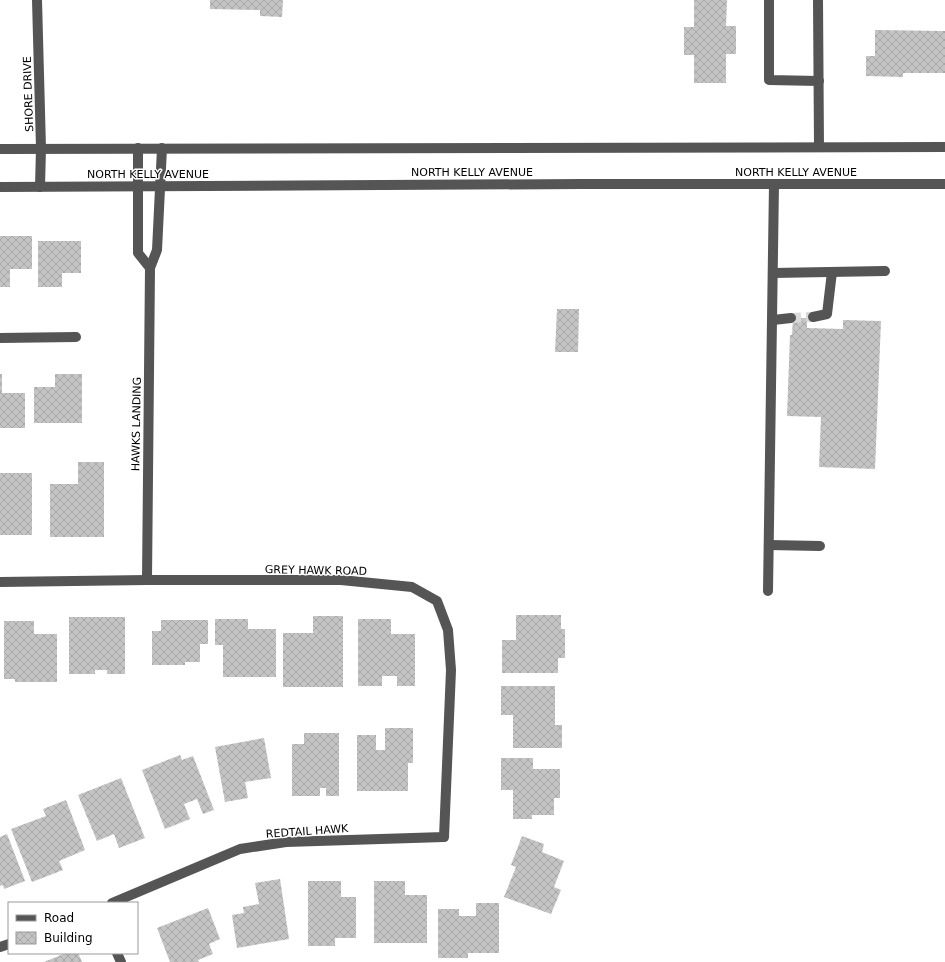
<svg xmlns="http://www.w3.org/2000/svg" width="945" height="962" font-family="'DejaVu Sans',sans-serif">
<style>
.building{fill:url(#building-cross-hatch)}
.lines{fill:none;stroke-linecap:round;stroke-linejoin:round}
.minor-tunnel{stroke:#d9d9d9;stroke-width:10;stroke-dasharray:10 5;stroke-linecap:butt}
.minor{stroke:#555;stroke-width:10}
.labels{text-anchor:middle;stroke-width:3;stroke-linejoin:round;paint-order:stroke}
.street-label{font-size:11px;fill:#000;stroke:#fff}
</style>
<defs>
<pattern id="building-cross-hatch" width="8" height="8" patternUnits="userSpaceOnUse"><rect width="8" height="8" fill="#c4c4c4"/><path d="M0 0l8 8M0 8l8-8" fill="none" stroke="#a7a7a7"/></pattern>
</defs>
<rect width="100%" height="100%" fill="#fff"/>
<g class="building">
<path d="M210,0h73l-1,17 -22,-1v-6l-50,-1z"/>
<path d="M694,0h33l-1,26h10v28h-10v29h-32v-28h-10v-28h10z"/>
<path d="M875,30l70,1v42h-42v4l-37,-1v-20h9z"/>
<path d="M0,236h32v33h-22v18h-10z"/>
<path d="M38,241h43v32h-19v14h-24z"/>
<path d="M557,309h22l-1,43h-23z"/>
<path d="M793,318h14v10l36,1v-9l38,1 -6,148 -56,-2 2,-50 -34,-1 3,-81h2z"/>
<path d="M0,374h2v19h23v35h-25z"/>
<path d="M55,374h27v49h-48v-36h21z"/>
<path d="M78,462h26v75h-54v-53h28z"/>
<rect x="0" y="473" width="32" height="62"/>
<path d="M516,615h45v14h4v29h-7v15h-56v-33h14z"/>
<path d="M313,616h30v71h-60v-54h30z"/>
<path d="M69,617h56v57h-18v-4h-12v4h-26z"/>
<path d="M215,619h33v10h28v48h-53v-32h-8z"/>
<path d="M358,619h33v15h24v52h-18v-10h-15v10h-24z"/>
<path d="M161,620h47v24h-8v18h-15v3h-33v-34h9z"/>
<path d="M4,621h30v13h23v48h-42v-3h-11z"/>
<path d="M501,686h54v39h7v23h-49v-33h-12z"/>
<path d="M385,728h28v35h-5v28h-51v-56h19v15h9z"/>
<path d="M304,733h35v63h-13v-8h-6v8h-28v-52h12z"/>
<path d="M264,738l7,40 -26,4 3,16 -23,4 -10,-55z"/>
<path d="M180,755l2,5 11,-4 21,54 -11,4 -6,-15 -13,5 6,15 -25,10 -23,-59z"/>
<path d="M501,758h32v11h27v29h-6v17h-22v4h-19v-29h-12z"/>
<path d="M121,778l24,60 -26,10 -5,-14 -17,7 -19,-46z"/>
<path d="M66,800l19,50 -26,11 4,9 -31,12 -21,-53 35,-13 -3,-7z"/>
<path d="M7,834l18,47 -21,8 -1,-4 -3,1v-49z"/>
<path d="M522,836l22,8 -2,8 22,9 -10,26 7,3 -10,24 -47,-17 12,-30 -5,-2z"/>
<path d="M280,879l9,60 -52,9 -5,-33 12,-2 -1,-6 16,-3 -4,-21z"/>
<path d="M308,881h33v16h15v41h-21v8h-27z"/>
<path d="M374,881h31v14h22v48h-53z"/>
<path d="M476,903h23v50h-31v5h-30v-49h21v7h17z"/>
<path d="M208,908l12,31 -11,5 4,10 -15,6 1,2h-29l-13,-34z"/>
<path d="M66,953h12l4,9h-38z"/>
</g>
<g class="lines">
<path class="minor-tunnel" d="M791,318l22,-1"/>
<g class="minor">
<path d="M37,0l4,148 -1,39"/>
<path d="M769,0v80l50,1"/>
<path d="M818,0l1,146"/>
<path d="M138,148v105l12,15"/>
<path d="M0,149l945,-2"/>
<path d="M0,187l581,-3h364"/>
<path d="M773,273l112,-2"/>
<path d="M813,317l14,-3 5,-42"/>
<path d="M773,320l18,-2"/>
<path d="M0,338l76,-1"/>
<path d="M769,545l51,1"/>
<path d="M147,580l3,-312 7,-18 5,-102"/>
<path d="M0,582l147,-2h194l71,7 25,14 11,29 3,40 -7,167 -158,5 -46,7 -128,54"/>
<path d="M768,591l6,-407"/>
<path d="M0,947l9,-3"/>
<path d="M117,953l4,9"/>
</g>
</g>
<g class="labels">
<g class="street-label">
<text transform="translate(28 94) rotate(-92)" y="4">SHORE DRIVE</text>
<text x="472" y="176">NORTH KELLY AVENUE</text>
<text x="796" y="176">NORTH KELLY AVENUE</text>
<text x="148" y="178">NORTH KELLY AVENUE</text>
<text transform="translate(136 424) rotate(-89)" y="4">HAWKS LANDING</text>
<text transform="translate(316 570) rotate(1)" y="4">GREY HAWK ROAD</text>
<text transform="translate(307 831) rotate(-4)" y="4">REDTAIL HAWK</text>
</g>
</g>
<rect x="8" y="902" width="130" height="52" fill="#ffffff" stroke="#999999"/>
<rect x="16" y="915" width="20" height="6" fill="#555555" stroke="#999999"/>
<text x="44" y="922" font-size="12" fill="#000000">Road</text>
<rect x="16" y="932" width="20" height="12" fill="url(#building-cross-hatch)" stroke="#999999"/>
<text x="44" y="942" font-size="12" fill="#000000">Building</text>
</svg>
